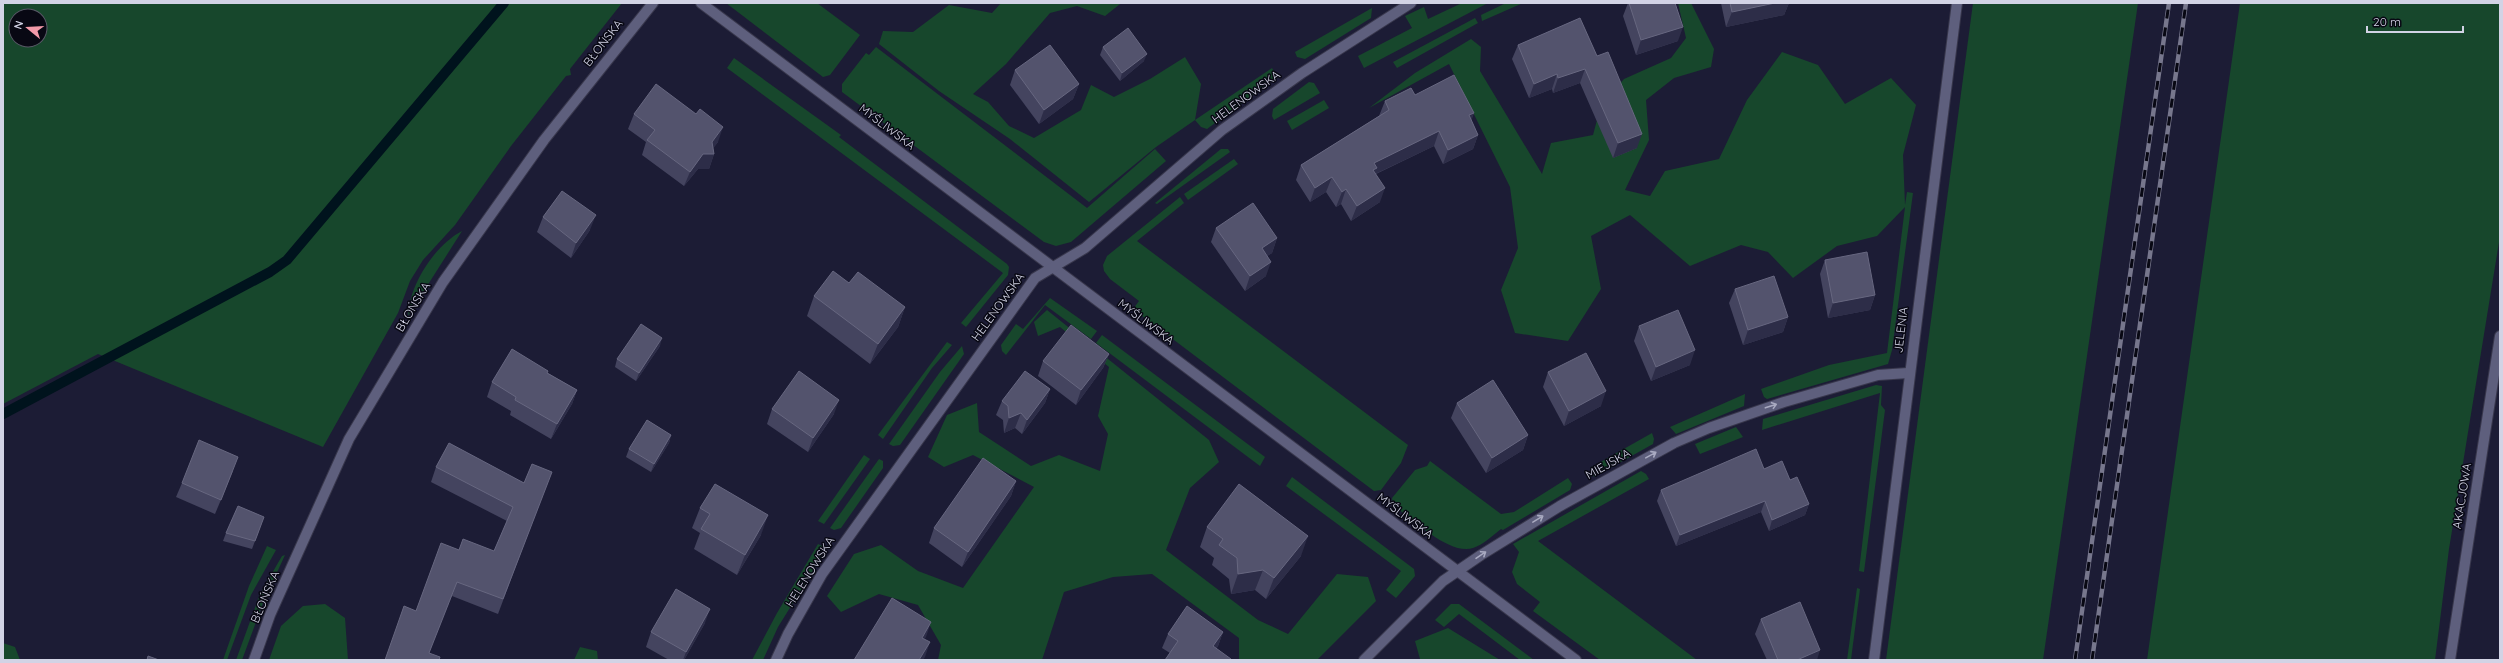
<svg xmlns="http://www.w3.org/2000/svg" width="2503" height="663" font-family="Quicksand,sans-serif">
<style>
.green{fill:#17472c;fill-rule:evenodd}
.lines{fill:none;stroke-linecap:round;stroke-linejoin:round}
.stream{stroke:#00131d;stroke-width:10}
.minor-casing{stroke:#38374c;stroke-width:12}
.minor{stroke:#5e5f7d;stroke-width:10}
.rail-casing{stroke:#77778d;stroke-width:4.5}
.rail{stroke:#080813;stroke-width:3;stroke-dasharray:9;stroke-linecap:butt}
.wall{fill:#44445f}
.shaded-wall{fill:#2d2d48}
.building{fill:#53536d;stroke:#676780}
.oneway{stroke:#a9aac1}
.labels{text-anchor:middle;stroke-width:3;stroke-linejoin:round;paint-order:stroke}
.street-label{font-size:12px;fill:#d2d3e5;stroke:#080813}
</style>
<rect width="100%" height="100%" fill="#1c1c35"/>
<g class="green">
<path d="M3,3h619l-52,66 1,6 -5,1 -55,70 -56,79 -32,35 -13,21 -12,32 -75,134 -225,-93 -95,50zM16,16h24v24h-24z"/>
<path d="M726,3h91l43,32 -30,40 -7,2z"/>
<path d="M1001,3l119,1 -15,12 -28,-10 -27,7 -44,51 -33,30 15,8 21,24 25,12 47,-28 10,-25 23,12 36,-18 35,-22 16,27 -6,36 77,-52 5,9 -70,52 -6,-2 -6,-7 -39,27 -67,55 -79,-63 -71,-48 -60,-47 4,-13 30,1 36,-27 43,8z"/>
<path d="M1462,3h26l-124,65 -6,-12 54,-28 -7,-12 19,-9 4,12z"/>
<path d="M1506,3h17l-41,18 -1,-6z"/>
<path d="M1678,3h13l23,46 -3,18 -37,11 -28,22 3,40 -24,50 25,6 15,-25 54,-12 28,-59 35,-48 36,13 27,39 46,-26 25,27 -13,50 2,50 2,-13 6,1 -21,157 -4,14 -121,35 -3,-2 -3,-8 68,-24 58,-12 18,-146 -28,29 -40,10 -44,32 -25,-26 -27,-7 -51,21 -60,-51 -39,21 10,53 -33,52 -53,-8 -14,-43 17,-42 -8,-61 -61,-123 -80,44 46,-35 56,-34 10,8 -1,24 62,103 9,-31 42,-8 8,-30 23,-26 47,-21 15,-20z"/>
<path d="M1973,3h165l-95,657h-157z"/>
<path d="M2240,3h260v233l-51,313 -14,111h-288z"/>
<path d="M1372,8l-1,10 -66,41 -8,-2 -2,-5z"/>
<path d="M1475,18l3,5 -81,45 -4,-6z"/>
<path d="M876,47l211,161 68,-59 11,12 -95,81 -15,4 -12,-4 -202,-150v-8l24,-31 3,2z"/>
<path d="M734,58l107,77 -2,2 168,127 2,3 -1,8 -42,52 -5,-4 42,-50 -276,-205z"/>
<path d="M1309,82l5,1 6,10 -46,27 -2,-4 1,-7z"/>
<path d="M1324,100l5,8 -37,22 -5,-9z"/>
<path d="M1221,149h7l2,3 -73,52 -2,-1z"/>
<path d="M1234,159l4,5 -50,36 -4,-6z"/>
<path d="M1180,197l4,6 -47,38 271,204 -7,18 -20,27 -7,1 -241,-182 6,-8 -29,-22 -6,-8 -1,-6 4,-9z"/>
<path d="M462,231l-54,85c1,-31 27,-71 54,-85z"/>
<path d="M1050,298l47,33 -6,8 -46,-34 -39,50 -4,-4 -1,-6 15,-21 7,5z"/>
<path d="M1047,310l162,130 10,22 -29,26 -24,62 92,70 30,14 49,-60 31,3 8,24 -59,59h-78v-22l-87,-64 -39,3 -49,15 -22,68h-104l3,-15 -23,-40 -39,-11 -38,18 -14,-16 27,-42 27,-9 37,26 45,17 71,-101 -61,-32 -29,12 -16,-10 19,-42 30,-12 2,29 52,34 28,-11 41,16 8,-37 -10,-18 11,-49 -49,-40 -22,9 -4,-14z"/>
<path d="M1102,335l163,122 -5,9 -164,-123z"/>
<path d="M947,342l5,3 -20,23 -49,71 -5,-4z"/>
<path d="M962,346l2,8 -64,91 -7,1 -4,-2 51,-72z"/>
<path d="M1876,385l6,1 -1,19 4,5 -21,162 -5,-1 21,-178 -118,37 1,-11z"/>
<path d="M1745,394l-1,12 -68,28 -6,-7z"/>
<path d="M1736,427l7,10 -43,17 -5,-10z"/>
<path d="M1652,433l2,6 -1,5 -59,33 -4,-9z"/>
<path d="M864,455l6,4 -46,65 -6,-3z"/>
<path d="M879,459l4,2v7l-42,60 -7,2 -4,-2z"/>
<path d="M1430,461l71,53 13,-2 54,-34 4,6 -2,6 -67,40 -2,-1c-9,7 -18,16 -28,19 -23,8 -62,-30 -80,-43l-1,-7 23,-28 12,-4z"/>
<path d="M1641,471l5,3 3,5 -111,62 159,119h-97l-67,-49 7,-9 -23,-18 -5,-12 7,-20 -6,-8z"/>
<path d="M1292,477l122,92 1,7 -19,22 -10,-8 15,-19 -115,-85z"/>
<path d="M818,544l4,2 2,7 -46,74 -15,33h-11l25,-47z"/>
<path d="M267,546l9,4 -25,45 -24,65h-4l26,-74z"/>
<path d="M285,555l-22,48 -21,57h-6l24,-66 22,-38z"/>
<path d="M1857,588l3,1 -9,71h-4z"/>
<path d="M325,604l20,14 3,42h-79l12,-34 22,-20z"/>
<path d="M1451,604h8l75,56h-14l-61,-46 -15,13 -9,-7z"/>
<path d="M1448,628l52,32 -80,-1 -5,-18z"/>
<path d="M3,643l12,4 5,13h-17z"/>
<path d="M580,647l17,4 1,9h-24z"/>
</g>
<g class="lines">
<path class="stream" d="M3,414l267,-142 17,-12 217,-257"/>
<g class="minor-casing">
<g id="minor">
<path d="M701,3l875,657"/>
<path d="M254,660l16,-45 79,-176 94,-157 101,-142 109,-137"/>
<path d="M776,660l12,-26 34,-60 213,-296 50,-30 137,-118 80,-57 109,-70"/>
<path d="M1364,660l79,-79 38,-26 79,-49 114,-63 35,-15 75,-26 94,-27 30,-2"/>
<path d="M1874,660l83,-657"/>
<path d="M2450,660l50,-324"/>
</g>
</g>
<use href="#minor" class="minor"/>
<g class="rail-casing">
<g id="rail">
<path d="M2075,660l94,-657"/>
<path d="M2092,660l94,-657"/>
</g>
</g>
<use href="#rail" class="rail"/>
</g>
<g class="wall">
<path d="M1628,3h47l3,38 -42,14 -13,-39z"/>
<path d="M1721,3h68l-5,12 -58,12z"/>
<path d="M1580,18l57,130 -24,10 -33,-75 -27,10 -1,-4 -23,9 -17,-39 6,-14z"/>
<path d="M1103,47l41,14 -24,20 -20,-26z"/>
<path d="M1015,70l64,14 -6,15 -34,25 -29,-39z"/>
<path d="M1415,95l59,18 -3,7 7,15 -5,14 -30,15 -9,-18 -58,28 4,28 -29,19 -10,-17 -5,3 -10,-15 -16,10 -14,-22 5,-15 78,-49 6,-15z"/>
<path d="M634,114l84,28 -5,6 1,6 -5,15h-11l-14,17 -42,-31 4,-13 -18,-13z"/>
<path d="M543,217l47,13 -19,28 -34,-26z"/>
<path d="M1216,228l61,10 -5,15 -5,3 -1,20 -21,15 -34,-49z"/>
<path d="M1825,260l50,35 -5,15 -42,8 -8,-44z"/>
<path d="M849,283l56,24 -7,20 -28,37 -63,-48 7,-20z"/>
<path d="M1735,289l53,28 -5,15 -40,13 -14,-42z"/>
<path d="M1639,326l51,39 -39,16 -17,-40z"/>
<path d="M660,346l-24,35 -21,-14 2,-8z"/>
<path d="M1109,354l-6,14 -27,37 -38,-29 5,-15z"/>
<path d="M1548,372l53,34 -37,20 -21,-39z"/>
<path d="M548,373l29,17 -5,14 -21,35 -41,-24 1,-4 -24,-14 5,-15z"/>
<path d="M1050,389l-5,14 -23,31 -7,-6 -11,5 -1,-13 -7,-5 6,-14z"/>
<path d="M1457,403l71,32 -5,15 -37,23 -35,-55z"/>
<path d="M772,409l62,5 -26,38 -41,-28z"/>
<path d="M671,435l-2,8 -18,29 -25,-15 3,-8z"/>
<path d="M436,467l110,19 -48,128 -46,-18 -67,64 31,-49 43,-61 35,1 13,-30 -76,-39z"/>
<path d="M1764,469l26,11 19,24 -4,11 -36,16 -8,-19 -85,34 -19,-45 4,-11z"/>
<path d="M233,471l-18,43 -39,-17 6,-14z"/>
<path d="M1016,481l-5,15 -49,71 -33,-24 5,-15z"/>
<path d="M700,508l61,27 -24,40 -43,-26 6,-16 -8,-5z"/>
<path d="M264,517l-12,32 -29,-8 3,-8z"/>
<path d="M1207,527l94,29 -35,43 -11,-9 -24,4 -2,-15 -17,-14 2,-7 -14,-11z"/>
<path d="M1761,619l56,41h-50l-12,-26z"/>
<path d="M705,623l-21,37h-15l-23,-13 5,-15z"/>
<path d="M1223,632l-5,14 -2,3 -46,4 -8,-5 6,-14z"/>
</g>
<g class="shaded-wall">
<path d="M1775,3h14l-5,12 -58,12 6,-15z"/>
<path d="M1683,27l-5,14 -42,14 5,-15z"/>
<path d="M1147,54l-3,7 -24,20 2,-8z"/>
<path d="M1585,69l-5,14 -27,10 5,-15z"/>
<path d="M1557,74l-5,15 -23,9 5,-14z"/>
<path d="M1079,84l-6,15 -34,25 5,-14z"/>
<path d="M1474,113l-5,15v-13z"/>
<path d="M723,127l-5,15 -9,12h5l-5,15h-11l-14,17 6,-14z"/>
<path d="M1439,131l-5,15 -59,28 -3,9 2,-20z"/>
<path d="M1642,134l-5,14 -24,10 5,-15z"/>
<path d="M1478,135l-5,14 -30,15 5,-14z"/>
<path d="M1332,177l-6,15 -16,10 5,-14z"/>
<path d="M1385,188l-5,14 -29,19 6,-15z"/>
<path d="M1346,189l-5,15 -5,3 6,-15z"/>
<path d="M596,215l-6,15 -19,28 5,-15z"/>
<path d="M1277,238l-5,15 -15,10 5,-15z"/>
<path d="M1271,262l-5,14 -21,15 5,-15z"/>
<path d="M1875,295l-5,15 -42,8 5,-15z"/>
<path d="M905,307l-7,20 -28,37 8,-20z"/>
<path d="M1788,317l-5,15 -40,13 5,-15z"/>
<path d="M662,338l-2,8 -24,35 3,-8z"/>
<path d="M1695,350l-5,15 -39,16 5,-14z"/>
<path d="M1109,354l-6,14 -27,37 5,-15z"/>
<path d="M1050,389l-5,14 -23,31 5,-14z"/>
<path d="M577,390l-5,14 -21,35 6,-15z"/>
<path d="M1606,391l-5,15 -37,20 5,-15z"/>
<path d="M839,400l-5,14 -26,38 5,-14z"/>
<path d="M1021,413l-6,15 -11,5 5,-15z"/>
<path d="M671,435l-2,8 -18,29 3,-8z"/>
<path d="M1528,435l-5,15 -37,23 6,-15z"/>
<path d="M1016,481l-5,15 -49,71 6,-15z"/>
<path d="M1765,501l-4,11 -85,34 4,-11z"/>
<path d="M1809,504l-4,11 -36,16 3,-11z"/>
<path d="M768,515l-7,20 -24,40 8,-20z"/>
<path d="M1308,536l-7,20 -35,43 8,-21z"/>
<path d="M1263,570l-8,20 -24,4 7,-20z"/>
<path d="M457,582l-5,14 -25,64z"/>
<path d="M710,609l-5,14 -21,37h-1l3,-8z"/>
<path d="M931,622l-5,15 -9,15 5,-14z"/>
<path d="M1223,632l-5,14 -10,14 5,-14z"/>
<path d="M930,642l-5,15 -2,3h-4z"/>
<path d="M1820,650l-3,10h-20z"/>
</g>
<g class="building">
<path d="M1629,3h46l8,24 -42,13z"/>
<path d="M1730,3h45l-43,9z"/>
<path d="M1580,18l17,38 11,-4 34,82 -24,9 -33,-74 -27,9 -1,-4 -23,10 -16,-39z"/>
<path d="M1128,28l19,26 -25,19 -19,-26z"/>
<path d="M1050,45l29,39 -35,26 -29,-40z"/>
<path d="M1454,75l20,38 -5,2 9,20 -30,15 -9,-19 -65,32 3,5 -4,2 12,18 -28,18 -11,-17 -4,3 -10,-15 -17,11 -14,-23 88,-55 -4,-9 26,-13 4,7z"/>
<path d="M656,84l40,30 4,-5 23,18 -11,15 2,12h-11l-13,18 -43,-32 8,-10 -21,-16z"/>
<path d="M562,191l34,24 -20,28 -33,-26z"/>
<path d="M1253,203l24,35 -15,10 9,14 -21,14 -34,-48z"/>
<path d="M1867,252l8,43 -42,8 -8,-43z"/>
<path d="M833,271l16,12 9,-11 47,35 -27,37 -64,-48z"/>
<path d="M1774,276l14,41 -40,13 -13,-41z"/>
<path d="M1678,310l17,40 -39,17 -17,-41z"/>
<path d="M641,324l21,14 -23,35 -22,-14z"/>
<path d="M1071,325l38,29 -28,36 -38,-29z"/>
<path d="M512,349l36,22 -1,2 30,17 -20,34 -42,-24 1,-3 -24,-15z"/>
<path d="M1586,353l20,38 -37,20 -21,-39z"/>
<path d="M799,371l40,29 -26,38 -41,-29z"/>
<path d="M1025,371l25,18 -23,31 -6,-7 -12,5 -1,-12 -6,-5z"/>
<path d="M1493,380l35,55 -36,23 -35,-55z"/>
<path d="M647,420l24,15 -17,29 -25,-15z"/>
<path d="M199,440l39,17 -17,43 -39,-17z"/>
<path d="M449,443l75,40 8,-19 20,8 -49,127 -46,-17 -28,71 11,4 -1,3h-54l19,-54 12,5 25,-68 18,7 4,-11 31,12 19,-44 -77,-40z"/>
<path d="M1756,449l8,20 18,-8 8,19 7,-3 12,27 -37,16 -7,-19 -85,34 -19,-45z"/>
<path d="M983,458l33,23 -48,71 -34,-24z"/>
<path d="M715,484l53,31 -23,40 -44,-26 9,-15 -10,-6z"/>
<path d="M1239,484l69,52 -34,42 -11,-8 -25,4 -1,-16 -18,-13 4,-6 -16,-12z"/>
<path d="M238,506l26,11 -9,24 -29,-8z"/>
<path d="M676,589l34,20 -24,43 -35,-20z"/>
<path d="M892,598l39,24 -9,16 8,4 -11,18h-65z"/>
<path d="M1800,602l20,48 -23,10h-19l-17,-41z"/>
<path d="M1187,606l36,26 -10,14 18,13 -1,1h-65l13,-19 -10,-7z"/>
<path d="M148,656l11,4h-12z"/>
</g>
<defs><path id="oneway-shaft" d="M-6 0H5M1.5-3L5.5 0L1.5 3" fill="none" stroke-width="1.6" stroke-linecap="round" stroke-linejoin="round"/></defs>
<g class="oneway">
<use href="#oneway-shaft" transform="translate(1771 406) rotate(-18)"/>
<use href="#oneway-shaft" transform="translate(1651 455) rotate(-29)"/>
<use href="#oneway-shaft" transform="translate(1538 519) rotate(-31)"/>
<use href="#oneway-shaft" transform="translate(1481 555) rotate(-34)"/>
</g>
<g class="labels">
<g class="street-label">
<text transform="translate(603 43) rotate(-52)" y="4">BŁOŃSKA</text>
<text transform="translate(1246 97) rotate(-36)" y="4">HELENOWSKA</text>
<text transform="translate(887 127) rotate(37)" y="4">MYŚLIWSKA</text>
<text transform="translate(413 307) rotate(-59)" y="4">BŁOŃSKA</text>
<text transform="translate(998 307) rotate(-54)" y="4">HELENOWSKA</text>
<text transform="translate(1146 322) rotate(37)" y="4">MYŚLIWSKA</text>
<text transform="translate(1901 330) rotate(-83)" y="4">JELENIA</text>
<text transform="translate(1608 464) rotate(-29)" y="4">MIEJSKA</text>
<text transform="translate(2462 496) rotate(-81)" y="4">AKACJOWA</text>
<text transform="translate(1405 516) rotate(37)" y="4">MYŚLIWSKA</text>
<text transform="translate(810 572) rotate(-58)" y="4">HELENOWSKA</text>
<text transform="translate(265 597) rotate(-67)" y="4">BŁOŃSKA</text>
</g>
</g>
<rect width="2503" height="663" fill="none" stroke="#d2d3e5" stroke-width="8"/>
<g transform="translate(28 28) rotate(288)"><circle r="19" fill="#080813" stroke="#595967"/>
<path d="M0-3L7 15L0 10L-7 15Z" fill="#f39aa9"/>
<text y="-6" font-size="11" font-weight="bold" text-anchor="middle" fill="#d2d3e5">N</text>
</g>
<path d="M2367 26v6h96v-6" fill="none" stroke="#d2d3e5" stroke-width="2"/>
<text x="2373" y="26" font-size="12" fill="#d2d3e5" stroke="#080813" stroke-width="3" paint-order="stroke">20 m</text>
</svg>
